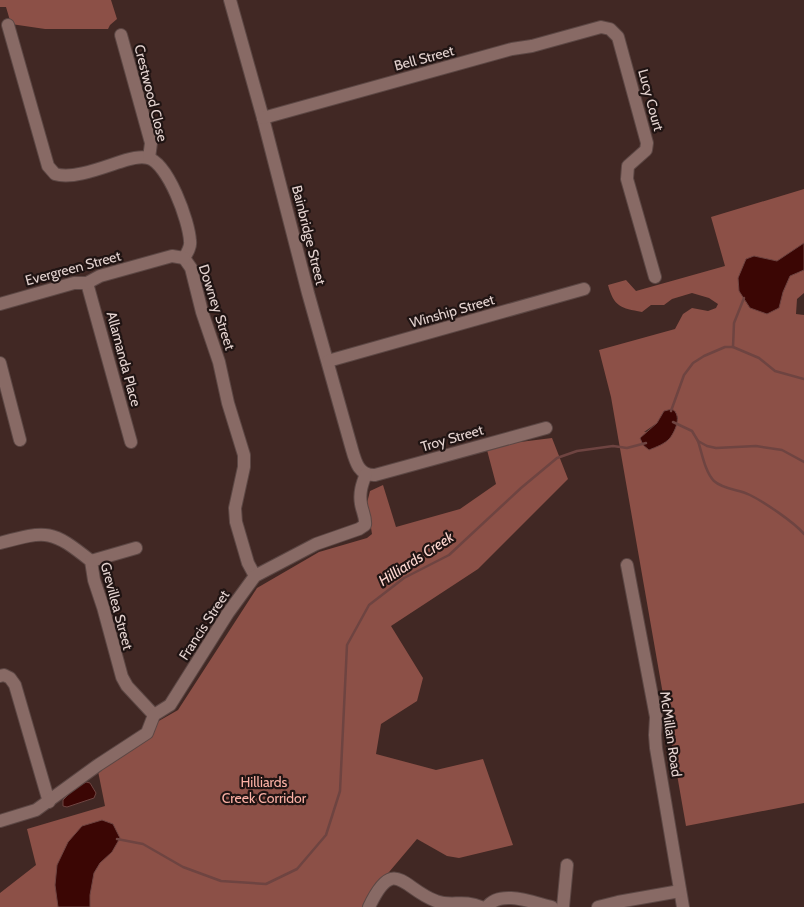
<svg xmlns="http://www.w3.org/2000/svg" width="804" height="907" font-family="Cabin,sans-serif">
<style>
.forest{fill:#8c5047;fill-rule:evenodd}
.water{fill:#3b0604;stroke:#6e4441}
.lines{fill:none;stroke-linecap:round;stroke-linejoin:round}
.stream{stroke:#6e4441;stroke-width:2.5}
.minor-casing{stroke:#5c4744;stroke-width:14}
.minor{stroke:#886a65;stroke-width:12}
.labels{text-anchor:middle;stroke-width:4.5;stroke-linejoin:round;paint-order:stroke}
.street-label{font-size:14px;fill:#e4d3d0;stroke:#201413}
.park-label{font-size:14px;fill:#fcb1a5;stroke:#201413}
.water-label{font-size:15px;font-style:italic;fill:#fed7d0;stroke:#201413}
</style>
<rect width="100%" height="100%" fill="#412824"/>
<g class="forest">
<path d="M0,0h111l6,19 -7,6 -2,4h-63l-34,-5 -5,-17h-6z"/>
<path d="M804,189v54l-27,18 -23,-5 -8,3c-10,25 -11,27 4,49h29l4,-16 7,-16 14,-6v23l-7,6 -1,15 8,1v488l-118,23 -75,-429 -12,-47 76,-21 8,-15 9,-6 16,3 8,-3 2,-4 -9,-6 -17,-5 -20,6 -8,6h-13l-9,7c-21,-4 -28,-5 -34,-27l18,-5 10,11 89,-25 -14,-49zM664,411h11l3,7 -3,11 -31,3 13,-9z"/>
<path d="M552,438l16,41 -90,90 -87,57 32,52 -6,23 -36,23 -5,30 60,16 47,-11 30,86 -54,13 -12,-2 -30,-17 -33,39 -20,29h-364v-14l36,-28 -9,-36 78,-23 -7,-35 59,-49 21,-12 79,-122 62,-36 48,-14 5,-4 -5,-31 3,-12 13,-6 13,42 64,-18 36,-25 -9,-34 18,-6z"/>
</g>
<g class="water">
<path d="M804,243v27l-14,6 -7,16 -4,16 -12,6 -17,-6 -11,-17 -1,-13 8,-19 8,-3 23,5z"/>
<path d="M672,409c10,6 4,21 -2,29 -5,6 -14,9 -21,12l-6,-5 -3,-7 17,-15 7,-12z"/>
<path d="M86,782l4,1 6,10 -2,5 -27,9 -4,-1v-6l12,-12z"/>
<path d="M102,820l11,4 7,14 -8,14 -12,11 -6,10 -4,22v12h-32l-3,-22 2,-20 11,-23 14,-16z"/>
</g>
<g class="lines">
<g class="stream">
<path d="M733,347l1,-24 10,-25"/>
<path d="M671,411l13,-36 9,-12 11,-7 21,-9h8l26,11 16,13 29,8"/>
<path d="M673,422l19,9 6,10 9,5 9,2 40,-2 26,4 22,12"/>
<path d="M698,441c4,12 7,31 16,40 10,9 25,8 36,14 14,7 44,27 54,39"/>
<path d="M117,839l26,5 40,23 38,14 45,3 31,-15 29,-34 14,-44 7,-146 22,-40 35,-27 45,-23 72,-67 36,-30 20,-7 36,-5 14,2 19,-5"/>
</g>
<g class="minor-casing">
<g id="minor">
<path d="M230,0l33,118 45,175 43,153c4,14 7,30 24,29l171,-47"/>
<path d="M8,25l40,141 7,8c19,6 51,-8 71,-14 7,-2 15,-4 22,-2 20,5 41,63 42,83 1,6 -3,12 -6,17l7,10 11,44 17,50 9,41 16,52v12l-9,41 1,14 12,41 7,13"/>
<path d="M121,35l30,108 -2,15"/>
<path d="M263,118l249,-69 20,-3 69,-19 9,2 8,8 29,106 -1,7 -18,16 -1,13 28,98"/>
<path d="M87,283l44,159"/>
<path d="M0,304l74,-21h13l13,-7 72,-20 12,2"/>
<path d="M328,361l256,-72"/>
<path d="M0,363l20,77"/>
<path d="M0,543c48,-13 52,-13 91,18l3,19 9,27 19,70 5,9 27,29"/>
<path d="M91,561l45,-13"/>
<path d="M627,565l29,152 -1,18 1,13 27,159"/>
<path d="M0,676l4,-1 6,3 5,7 34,117"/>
<path d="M0,821l36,-11 62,-45 49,-32 7,-18 16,-10 58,-92 27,-37 61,-32 43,-15 6,-4c1,-8 -3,-14 -4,-21 -2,-11 1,-20 5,-30"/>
<path d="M369,907c25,-53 34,-18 67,-6 15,6 27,-2 45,6"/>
<path d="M487,907c13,-18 47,-4 65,0"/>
<path d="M563,907l4,-42"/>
<path d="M598,907l20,-5 62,-11"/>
</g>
</g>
<use href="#minor" class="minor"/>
</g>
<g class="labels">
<g class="street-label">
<text transform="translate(424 58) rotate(-15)" y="5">Bell Street</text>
<text transform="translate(151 93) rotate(76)" y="5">Crestwood Close</text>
<text transform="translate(651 100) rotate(75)" y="5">Lucy Court</text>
<text transform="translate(309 235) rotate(76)" y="5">Bainbridge Street</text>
<text transform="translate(73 268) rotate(-15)" y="5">Evergreen Street</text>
<text transform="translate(217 307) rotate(72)" y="5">Downey Street</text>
<text transform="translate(452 311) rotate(-16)" y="5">Winship Street</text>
<text transform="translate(124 359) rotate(75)" y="5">Allamanda Place</text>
<text transform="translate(452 438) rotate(-16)" y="5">Troy Street</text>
<text transform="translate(117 606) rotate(75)" y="5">Grevillea Street</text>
<text transform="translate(204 625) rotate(-57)" y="5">Francis Street</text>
<text transform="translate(671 734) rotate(82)" y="5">McMillan Road</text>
</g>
<g class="park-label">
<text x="264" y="787">Hilliards<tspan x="264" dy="16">Creek Corridor</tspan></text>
</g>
<g class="water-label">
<text transform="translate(416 559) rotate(-33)" y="5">Hilliards Creek</text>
</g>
</g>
</svg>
